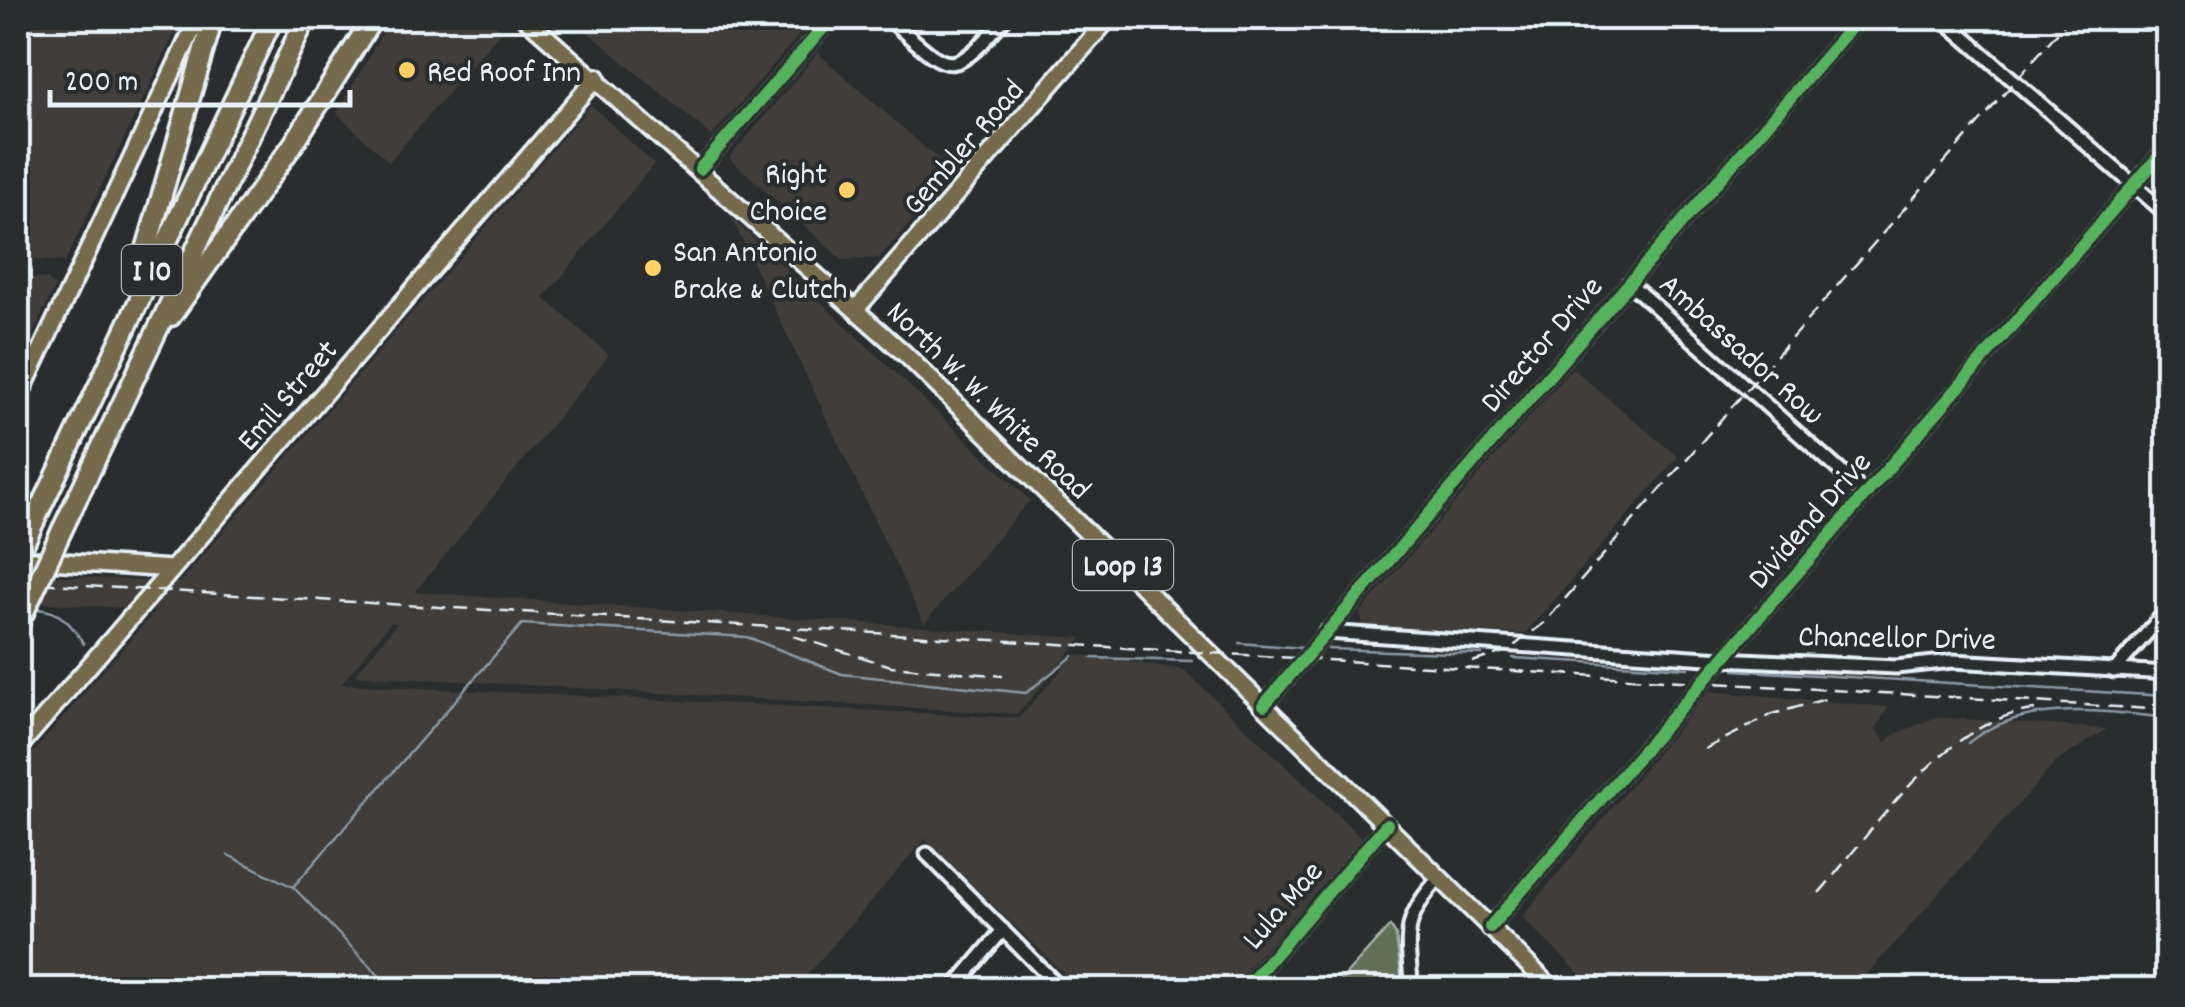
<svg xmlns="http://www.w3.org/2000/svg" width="2185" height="1007" font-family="Dekko,sans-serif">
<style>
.built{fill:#3f3e3a}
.green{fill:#606f57;stroke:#a4b0a8;stroke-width:2.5}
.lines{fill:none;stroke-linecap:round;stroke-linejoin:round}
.stream{stroke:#8c9aa6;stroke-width:2.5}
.minor-casing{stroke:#e8f1f8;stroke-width:19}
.major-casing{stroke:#e8f1f8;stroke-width:22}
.highway-casing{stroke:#e8f1f8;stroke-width:25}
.minor{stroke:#2a2d2e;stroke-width:11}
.major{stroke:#746b4b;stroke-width:15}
.highway{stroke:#746b4b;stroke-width:18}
.rail{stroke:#e8f1f8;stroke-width:2.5;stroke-dasharray:15 8;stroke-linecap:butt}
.highway-bridge-casing{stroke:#e8f1f8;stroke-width:25;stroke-linecap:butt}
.highway-bridge{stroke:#746b4b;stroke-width:18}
.cycleway-casing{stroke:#2a2d2e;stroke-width:19}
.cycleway{stroke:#56b35d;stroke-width:12}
.poi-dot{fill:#ffd166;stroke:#2a2d2e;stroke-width:4}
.labels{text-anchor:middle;stroke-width:8;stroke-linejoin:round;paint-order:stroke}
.shield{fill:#2a2d2e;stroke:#afb6bb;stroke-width:2.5}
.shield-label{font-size:30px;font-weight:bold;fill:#e8f1f8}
.poi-label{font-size:32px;fill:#e8f1f8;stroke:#2a2d2e;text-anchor:start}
.street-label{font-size:32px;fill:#e8f1f8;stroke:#2a2d2e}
</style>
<rect width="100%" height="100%" fill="#2a2d2e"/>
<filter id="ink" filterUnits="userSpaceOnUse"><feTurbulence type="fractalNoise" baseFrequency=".01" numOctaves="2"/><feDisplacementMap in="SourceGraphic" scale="20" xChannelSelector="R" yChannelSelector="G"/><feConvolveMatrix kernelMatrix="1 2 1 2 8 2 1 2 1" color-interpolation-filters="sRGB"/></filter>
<g filter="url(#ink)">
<g class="built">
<path d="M18,18h164l-117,244 -43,-3v18l25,2 8,8 -37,77z"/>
<path d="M391,18h96l15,12 -113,132 -52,-48z"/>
<path d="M571,18h207l21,17 -87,101z"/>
<path d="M818,53l137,121 -76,84 -37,2 -113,-102z"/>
<path d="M591,105l63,59 -110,134 65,57 -194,237 667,46 -64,76 -663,-39 42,-52 -6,-1 -50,62 678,34 56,-64 109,16 178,168 -132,151h-150l-155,-150 -130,150 -777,1v-210l11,-23 127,-147 -138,-9v-28l161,10z"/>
<path d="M731,217l299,283 -106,124z"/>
<path d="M1572,368l106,89 -153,177 -162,-8 -3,-13z"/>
<path d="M1709,691l179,16 -12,22 10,14 7,-8 43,-18 171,12 -51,33 -202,227h-259l-73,-72z"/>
</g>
<path class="green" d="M1390,926l6,9 7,54h-70z"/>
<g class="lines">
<g class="stream">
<path d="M36,609c25,1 36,16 48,35"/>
<path d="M1239,643l64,5"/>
<path d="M1328,649l154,5"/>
<path d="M1092,658l100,3"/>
<path d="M1513,658l175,10"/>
<path d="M1734,670l432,26"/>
<path d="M1968,743c52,-44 137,-32 200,-25"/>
<path d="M228,855l65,32 100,103"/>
<path d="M293,887l229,-263 225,13 95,37 184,19 47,-37"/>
</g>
<g class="minor-casing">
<g id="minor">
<path d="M888,18c62,53 60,66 117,0"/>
<path d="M1942,18l226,197"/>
<path d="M700,169l132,-151"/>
<path d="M1629,283l237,211"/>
<path d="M1326,632l396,27 174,8 57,-6 215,12"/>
<path d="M2114,671l54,-62"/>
<path d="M1264,705l595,-687"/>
<path d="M927,854l135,136"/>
<path d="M1490,927l678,-781"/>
<path d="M952,990l51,-60"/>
<path d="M1244,990l143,-166"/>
<path d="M1412,990c-5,-55 -11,-71 28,-113"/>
</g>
</g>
<g class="major-casing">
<g id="major">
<path d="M525,18l380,336 649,636"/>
<path d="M856,309l253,-291"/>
<path d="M18,399l180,-381"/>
<path d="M18,559l154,10"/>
<path d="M18,748l579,-671"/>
</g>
</g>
<g class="highway-casing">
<g id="highway">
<path d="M137,281l76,-263"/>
<path d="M171,316l123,-173 79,-125"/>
<path d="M62,530l244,-512"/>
<path d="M18,556l255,-538"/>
</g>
</g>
<use href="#minor" class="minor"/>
<use href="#major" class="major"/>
<use href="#highway" class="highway"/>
<g class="rail">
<path d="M18,582l2150,128"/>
<path d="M793,636l98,30 112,10"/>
<path d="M1472,662l35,-11 37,-28 526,-605"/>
<path d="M1705,749l68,-35 56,-16"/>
<path d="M1819,893c54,-62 128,-176 216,-183"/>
</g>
<g class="highway-bridge-casing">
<path id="highway-bridge" d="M18,625l44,-95"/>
</g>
<use href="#highway-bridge" class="highway-bridge"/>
<g class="cycleway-casing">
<g id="cycleway">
<path d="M700,169l132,-151"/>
<path d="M1264,705l595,-687"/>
<path d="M1490,927l678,-781"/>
<path d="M1244,990l143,-166"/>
</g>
</g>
<use href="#cycleway" class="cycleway"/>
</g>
</g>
<g class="poi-dot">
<circle cx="407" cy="70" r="10"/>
<circle cx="847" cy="190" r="10"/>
<circle cx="653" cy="268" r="10"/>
</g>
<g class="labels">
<g class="shield">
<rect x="122" y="245" width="60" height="50" rx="8"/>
<rect x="1073" y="540" width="100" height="50" rx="8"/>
</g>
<g class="shield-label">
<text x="152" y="280">I 10</text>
<text x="1123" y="575">Loop 13</text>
</g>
<g class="poi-label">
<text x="427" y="81">Red Roof Inn</text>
<text x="827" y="183" text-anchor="end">Right<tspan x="827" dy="37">Choice</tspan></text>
<text x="673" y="261">San Antonio<tspan x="673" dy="37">Brake &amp; Clutch</tspan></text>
</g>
<g class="street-label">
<text transform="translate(962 146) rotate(-49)" y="11">Gembler Road</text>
<text transform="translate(1540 343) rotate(-49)" y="11">Director Drive</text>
<text transform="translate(1743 348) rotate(42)" y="11">Ambassador Row</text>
<text transform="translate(286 394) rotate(-49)" y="11">Emil Street</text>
<text transform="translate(990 399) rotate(44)" y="11">North W. W. White Road</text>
<text transform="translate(1808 519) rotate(-49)" y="11">Dividend Drive</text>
<text transform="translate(1897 636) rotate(1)" y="11">Chancellor Drive</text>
<text transform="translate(1281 904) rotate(-49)" y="11">Lula Mae</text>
</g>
</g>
<rect width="2185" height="1007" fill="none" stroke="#2a2d2e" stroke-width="60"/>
<rect x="30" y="30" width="2125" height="947" fill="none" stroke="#e8f1f8" stroke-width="4" filter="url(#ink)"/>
<path d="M50 90v15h300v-15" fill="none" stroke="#e8f1f8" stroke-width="5"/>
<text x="65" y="90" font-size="30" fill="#e8f1f8" stroke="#2a2d2e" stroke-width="8" paint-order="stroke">200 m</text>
</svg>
